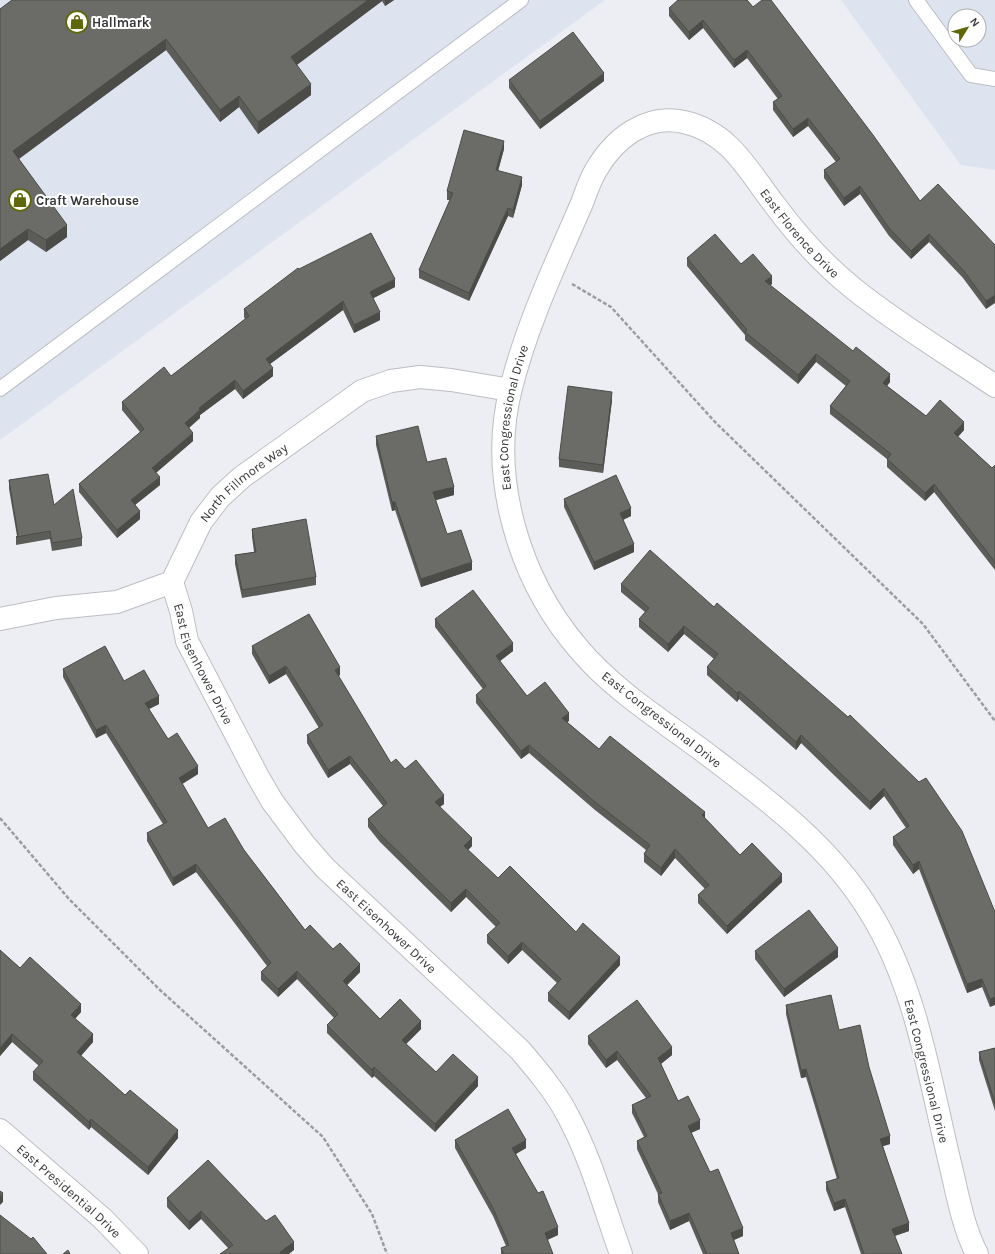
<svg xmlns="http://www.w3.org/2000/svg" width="995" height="1254" font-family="Karla,sans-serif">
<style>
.built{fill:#dde3ef;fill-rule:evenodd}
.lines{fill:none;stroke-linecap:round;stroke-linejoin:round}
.lane-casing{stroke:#bcbec3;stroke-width:16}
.street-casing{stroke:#bcbec3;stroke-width:24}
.path{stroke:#9a9ca0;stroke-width:2.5;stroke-dasharray:4 2;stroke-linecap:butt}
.lane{stroke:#fff;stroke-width:14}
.street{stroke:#fff;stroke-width:22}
.wall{fill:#5c5d59}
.shaded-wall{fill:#4b4c48}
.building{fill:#6b6c67;stroke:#4b4c48}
.labels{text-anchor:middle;stroke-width:4;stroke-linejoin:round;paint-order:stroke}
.poi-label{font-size:13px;font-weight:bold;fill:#353638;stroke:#fff;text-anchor:start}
.street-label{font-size:13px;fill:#353638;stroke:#fff}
</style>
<rect width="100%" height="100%" fill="#eceef3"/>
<g class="built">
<path d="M0,0h605l-605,440z"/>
<path d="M841,0h154v170l-34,-5zM955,16h24v24h-24z"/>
</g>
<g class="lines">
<g class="lane-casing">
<g id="lane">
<path d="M916,0l55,75 24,4"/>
<path d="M0,389l521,-389"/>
</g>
</g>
<g class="street-casing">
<g id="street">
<path id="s1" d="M172,582l9,29 6,30 70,134 15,26 32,43 21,24 195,182c17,20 35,41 47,64 24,44 37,93 54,140"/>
<path id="s2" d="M0,619l56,-11 61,-6 55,-20 29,-60 19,-25 22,-20 120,-86 29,-10 29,-4 31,3 59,10"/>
<path id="s3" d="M0,1130l102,88 35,36"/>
<path id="s4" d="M977,1254c-15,-29 -20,-63 -28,-95 -20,-83 -33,-173 -79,-247 -41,-68 -105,-114 -167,-161 -43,-32 -91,-62 -125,-103 -59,-69 -90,-171 -67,-260 16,-64 45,-125 71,-185 4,-11 8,-23 14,-33 18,-31 50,-57 88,-48 45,10 64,48 90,82 23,31 50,61 80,85 45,36 94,65 141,97"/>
</g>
</g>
<g class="path">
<path d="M572,284l39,23 104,115 208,202 72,97"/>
<path d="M0,818l69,81 91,91 163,147 49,77 15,40"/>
</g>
<use href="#lane" class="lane"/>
<use href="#street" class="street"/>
</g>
<g class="wall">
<path d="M12,0h382l-9,6 -3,-5 -85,64 14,30 -53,39 -19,-27 -19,15 -54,-72 -147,109 48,78 -21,15 -18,-12 -28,21z"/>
<path d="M747,0l173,201 75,44 -9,64 -23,-31 -34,-36 -18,17 -22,-23 -29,-42 -16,12 -20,-28v-8l12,-8 -28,-36 -15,11 -20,-27v-8l5,-3 -31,-41 -13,10 -31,-40 -14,12 -20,-24v-8z"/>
<path d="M509,80l95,1 -64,48 -31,-41z"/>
<path d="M504,149l-6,22 24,14 -9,33 -5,-2 -39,85 -50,-23v-8l31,-70h-3v-9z"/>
<path d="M687,258l54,6 31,20 -2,1 120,97 -3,4 39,30 38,14 -6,7 34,31 3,-3v105l-61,-78 -9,9 -38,-34v-8l-57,-45v-8l16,-20 -30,-24 -18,22 -53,-44v-5l-58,-69z"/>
<path d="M299,269l96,18 -22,11 7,22 -26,13 -11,-23 -73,54 3,12 -30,23 -8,-10 -35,26v3l-11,10 4,13 -37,32 4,12 -25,20 5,14 -23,19 -38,-46v-8l61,-52 -18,-22v-8l49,-26 74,-57 -1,-2v-8z"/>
<path d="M612,400l-9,73 -44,-6v-8z"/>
<path d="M376,436l51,26 27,33 -19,5 12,34 25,36 -51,17 -26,-77 -3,1 -16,-66z"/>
<path d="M9,480l45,25 28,33v8l-30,5 -2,-12 -34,6v-8l1,-1 -8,-47z"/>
<path d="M564,499l67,17 -8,4 11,32 -40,18 -30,-63z"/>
<path d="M252,529l64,48v8l-74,13 -7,-34v-9l19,-3 -2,-15z"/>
<path d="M621,584l93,23 134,110 147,195 -5,95 -8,-20 -15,6 -48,-124 -6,5 -20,-29v-8l13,-9 -22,-32 -14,14 -69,-67 -5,7 -57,-51 -2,3 -30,-27v-8l7,-8 -30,-25 -16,18 -29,-25v-8l6,-7 -24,-20z"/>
<path d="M435,619l78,32 -13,10 27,35 42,25 -2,1 32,27 106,69 35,37 42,27 -55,52 -29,-31v-8l7,-6 -30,-31 -14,18 -17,-14v-8l2,-4 -51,-40 -66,-57 -8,6 -45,-56v-8l7,-6 -48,-62z"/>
<path d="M252,646l88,29 -2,1 53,87 14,6 39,35 -4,3 32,39 -4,4 30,28 78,54 44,33 -51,55 -21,-19v-8l9,-10 -35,-33 -14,14 -21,-21v-8l9,-8 -30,-30 -15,15 -71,-70 -12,-15v-8l15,-13 -33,-42 -22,14 -21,-35v-8l12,-7 -33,-54 -17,10 -17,-30z"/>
<path d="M63,669l61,12 35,23 -10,5 19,30 30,35 -16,10 26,44 36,22 61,80 28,19 27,23 -13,13 33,34 41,10 -15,15 30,28 42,14 -43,46 -61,-56 -2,2 -45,-45v-8l7,-7 -37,-39 -19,18 -17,-17v-8l6,-6 -71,-94 -23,14 -26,-45v-8l16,-9 -57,-91 -10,5 -33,-61z"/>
<path d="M0,950l20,18 61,44 -6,7 18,23 -12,14 44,39 53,43 -30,37 -57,-48 -2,3 -56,-50v-8l6,-6 -27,-24 -12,14z"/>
<path d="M755,951l83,6 -54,40 -29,-38z"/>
<path d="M786,1005l53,25 30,37 21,77 -7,2 26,85 -15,5 8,18h-41l-16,-47 -11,4 -8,-21v-8l11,-3 -31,-102 -5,1 -15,-64z"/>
<path d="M588,1036l84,19 -11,9 17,37 22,28 -9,4 19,39 33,64 -9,4 5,14h-36l-14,-33 -19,9 -12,-28v-8l-21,-45v-8l7,-4 -12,-24v-8l14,-7 -29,-38 -11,8 -18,-24z"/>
<path d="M995,1048v63l-16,-51v-8z"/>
<path d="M455,1140l71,8 -10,6 42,81 -11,5 6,14h-52v-6l5,-2 -13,-30 -38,-68z"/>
<path d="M167,1198l99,23 28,29 -66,-2 -27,-29 -12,11 -22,-23z"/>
</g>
<g class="shaded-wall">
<path d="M368,0h14v1l-91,68v-12z"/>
<path d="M385,0h9l-9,6z"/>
<path d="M703,20v8l-14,12v-8z"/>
<path d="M166,39v11l-153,113v-12z"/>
<path d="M747,50v8l-13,10v-8z"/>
<path d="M604,73v8l-64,48v-8z"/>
<path d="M311,84v11l-53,39v-12z"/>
<path d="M239,96v11l-19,15v-12z"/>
<path d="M808,118v8l-15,11v-8z"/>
<path d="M504,141v8l-8,29v-8z"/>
<path d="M522,177v8l-9,33v-8z"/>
<path d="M860,186v8l-16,12v-8z"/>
<path d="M508,208v8l-39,85v-8z"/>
<path d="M67,225v12l-21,15v-12z"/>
<path d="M28,229v11l-28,21v-12z"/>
<path d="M929,234v8l-18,17v-8z"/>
<path d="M772,276v8l-7,5v-8z"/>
<path d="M395,279v8l-25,13v-8z"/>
<path d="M995,295v8l-9,6v-8z"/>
<path d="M343,301v9l-77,57v-8z"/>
<path d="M380,312v8l-26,13v-8z"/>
<path d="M816,354v8l-18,22v-9z"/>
<path d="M273,368v8l-30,23v-8z"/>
<path d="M890,374v8l-7,9v-8z"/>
<path d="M235,380v9l-35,26v3l-15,13v-8l14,-15z"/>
<path d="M612,392v8l-9,73v-8z"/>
<path d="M964,422v8l-10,11v-8z"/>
<path d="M193,433v8l-41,35v-8z"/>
<path d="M160,477v8l-29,23v-8z"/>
<path d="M934,484v8l-9,9v-8z"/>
<path d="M454,487v8l-21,6v-9z"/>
<path d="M392,502h3v8l-3,1z"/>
<path d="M631,508v8l-11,5v-8z"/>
<path d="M140,511v8l-23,19v-8z"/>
<path d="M634,544v8l-40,18v-8z"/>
<path d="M472,562v8l-51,17v-8z"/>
<path d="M684,626v8l-16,18v-8z"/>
<path d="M513,643v8l-17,13v-8z"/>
<path d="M286,666v8l-17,10v-8z"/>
<path d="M340,667v8l-5,4v-9z"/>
<path d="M739,691v8l-2,3v-9z"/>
<path d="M159,696v8l-14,7v-8z"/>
<path d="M569,713v8l-7,5v-8z"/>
<path d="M106,725v8l-10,5v-8z"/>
<path d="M801,735v8l-5,7v-8z"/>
<path d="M529,745v8l-8,6v-8z"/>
<path d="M350,756v8l-22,14v-8z"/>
<path d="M198,766v8l-19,12v-8z"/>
<path d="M884,788v8l-14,14v-8z"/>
<path d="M444,795v9l-9,6v-8z"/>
<path d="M705,812v8l-3,-5z"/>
<path d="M472,838v8l-8,8v-8z"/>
<path d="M675,849v9l-14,18v-8z"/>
<path d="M919,861v8l-6,5v-9z"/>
<path d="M196,864v8l-23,14v-8z"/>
<path d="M782,874v8l-55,52v-8z"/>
<path d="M466,889v8l-15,15v-9z"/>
<path d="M522,942v8l-14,14v-8z"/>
<path d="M838,948v9l-54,40v-8z"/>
<path d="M620,957v8l-51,55v-8z"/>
<path d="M360,964v8l-17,17v-8z"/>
<path d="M297,971v8l-19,18v-8z"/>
<path d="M982,979v8l-15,6v-9z"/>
<path d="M995,997v8l-5,2v-8z"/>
<path d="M81,1004v8l-10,11v-8z"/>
<path d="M421,1021v8l-19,19v-8z"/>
<path d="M12,1034v8l-12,14v-8z"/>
<path d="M93,1034v8l-16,18v-8z"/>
<path d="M672,1047v8l-14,11v-8z"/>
<path d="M617,1051v9l-11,8v-8z"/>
<path d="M374,1067v9l-2,2v-8z"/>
<path d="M806,1069v8l-5,1v-8z"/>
<path d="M478,1077v9l-43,46v-8z"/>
<path d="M91,1119v8l-2,3v-8z"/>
<path d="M700,1120v9l-12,5v-8z"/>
<path d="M178,1130v8l-30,37v-8z"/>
<path d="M890,1136v8l-10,3v-8z"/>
<path d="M526,1140v8l-14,8v-8z"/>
<path d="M3,1193v9l-3,3v-8z"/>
<path d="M845,1199v8l-11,4v-8z"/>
<path d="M201,1211v8l-12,11v-8z"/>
<path d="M689,1213v8l-19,9v-9z"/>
<path d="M909,1223v8l-17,6v-8z"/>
<path d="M558,1227v8l-13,6v-8z"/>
<path d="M743,1228v8l-12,5v-8z"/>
<path d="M294,1242v8l-5,4h-9v-2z"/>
</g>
<g class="building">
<path d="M12,0h356l-77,57 20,27 -53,38 -19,-26 -19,14 -54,-71 -153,112 54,74 -21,15 -18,-11 -28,20v-240z"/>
<path d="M678,0h69l6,7 9,-7h9l102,135 47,66 18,-17 57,61v50l-9,6 -23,-31 -34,-36 -18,17 -22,-23 -29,-42 -16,12 -20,-28 16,-11 -32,-41 -15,11 -20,-27 9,-6 -35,-46 -13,10 -31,-40 -14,12 -20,-24z"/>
<path d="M573,32l31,41 -64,48 -31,-41z"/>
<path d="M464,130l40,11 -8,29 26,7 -9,33 -5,-2 -39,85 -50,-23 34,-77 -6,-2z"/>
<path d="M371,233l24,46 -25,13 10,20 -26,13 -11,-24 -77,58 7,9 -30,23 -8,-11 -36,28 1,2 -15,13 8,10 -41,35 8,9 -29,23 9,11 -23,19 -38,-46 65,-55 -22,-27 42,-35 7,9 78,-60 -5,-7 54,-41 1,1z"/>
<path d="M715,234l26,30 12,-10 19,22 -7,5 88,70 3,-4 34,27 -7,9 43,33 14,-16 24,22 -10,11 38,35 3,-3v97l-61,-78 -9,9 -38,-34 4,-5 -61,-48 20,-25 -34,-27 -18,21 -53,-43 2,-2 -60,-72z"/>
<path d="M568,386l44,6 -9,73 -44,-6z"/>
<path d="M418,426l9,36 19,-4 8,29 -21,5 14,42 14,-4 11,32 -51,17 -26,-77h-3l-16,-66z"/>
<path d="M48,474l6,31 19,-16 9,49 -30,5 -2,-12 -34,6 2,-2 -9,-55z"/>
<path d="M616,475l15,33 -11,5 14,31 -40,18 -30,-63z"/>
<path d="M306,519l10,58 -74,13 -7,-35 21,-3 -4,-23z"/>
<path d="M650,550l64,57 3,-4 131,114 2,-2 69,67 7,-4 36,53 33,81v85l-5,2 -8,-20 -15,5 -48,-123 -6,4 -20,-28 16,-11 -25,-38 -14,14 -69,-67 -5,7 -57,-51 -2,2 -30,-26 11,-13 -34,-28 -16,18 -29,-25 10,-11 -28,-24z"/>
<path d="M473,590l40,53 -17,13 31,40 18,-14 24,31 -7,5 37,31 11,-13 95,76 -3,3 38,40 12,-12 30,31 -55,52 -29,-31 11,-10 -34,-36 -14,19 -17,-14 6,-9 -55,-43 -66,-57 -8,6 -45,-56 10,-9 -51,-67z"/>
<path d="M309,614l31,53 -5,3 56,93 5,-4 9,10 11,-9 28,35 -9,7 37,36 -8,8 34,32 12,-12 66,66 7,-9 37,34 -51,55 -21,-19 13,-14 -39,-37 -14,14 -21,-21 13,-12 -34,-34 -15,14 -71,-69 -12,-15 19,-16 -37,-47 -22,14 -21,-35 16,-10 -37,-59 -17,10 -17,-30z"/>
<path d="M105,646l19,35 20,-11 15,26 -14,7 23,36 9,-6 21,33 -19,12 29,50 17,-10 19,32 61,80 5,-5 23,24 7,-6 20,21 -17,17 37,38 20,-20 21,22 -19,19 34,32 17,-18 25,23 -43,47 -61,-57 -2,3 -45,-45 11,-11 -41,-43 -19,18 -17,-17 10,-9 -75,-99 -23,14 -26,-45 20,-11 -61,-97 -10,5 -33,-61z"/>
<path d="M809,910l29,38 -54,41 -29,-38z"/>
<path d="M0,950l20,18 10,-11 51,47 -10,11 22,19 -16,18 48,43 5,-5 48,40 -30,37 -57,-48 -2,3 -56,-50 10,-11 -31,-27 -12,14z"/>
<path d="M831,995l8,35 21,-5 9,42 21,69 -10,3 29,84 -17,6 10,25h-38l-19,-55 -11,4 -8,-21 13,-4 -33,-109 -5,1 -15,-65z"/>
<path d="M637,1000l35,47 -14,11 20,43 10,-5 12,24 -12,6 22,46 8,-3 25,59 -12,5 8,21h-32l-18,-41 -19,8 -12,-27 4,-1 -25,-52 10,-5 -15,-31 19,-9 -34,-45 -11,9 -18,-24z"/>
<path d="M995,1048v55l-16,-51z"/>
<path d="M508,1109l18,31 -14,8 26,45 5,-2 15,36 -13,6 8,21h-49l-3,-6 8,-3 -16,-37 -38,-68z"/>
<path d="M208,1160l58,61 9,-6 19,27 -14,10 1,2h-61l13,-9 -32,-34 -12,11 -22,-24z"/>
<path d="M0,1191l3,2 -3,4z"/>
<path d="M0,1215l31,24 2,-2 14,17h-47z"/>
<path d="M68,1250l2,4h-7z"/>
</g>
<defs>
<g id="shop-ring" transform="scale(1.15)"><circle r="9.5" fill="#fff" stroke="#606707" stroke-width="1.5"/><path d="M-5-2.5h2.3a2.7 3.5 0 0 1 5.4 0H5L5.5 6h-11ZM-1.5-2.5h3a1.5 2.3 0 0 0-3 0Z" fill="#606707"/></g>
</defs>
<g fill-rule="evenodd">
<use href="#shop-ring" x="77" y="22"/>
<use href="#shop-ring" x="20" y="200"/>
</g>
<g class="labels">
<g class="poi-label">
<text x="92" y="27">Hallmark</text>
<text x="36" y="205">Craft Warehouse</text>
</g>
<g class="street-label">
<text dy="5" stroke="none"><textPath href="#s4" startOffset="1540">East Florence Drive</textPath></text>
<text dy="5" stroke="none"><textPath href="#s4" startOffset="1005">East Congressional Drive</textPath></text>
<text dy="5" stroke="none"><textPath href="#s2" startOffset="302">North Fillmore Way</textPath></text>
<text dy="5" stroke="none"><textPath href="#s1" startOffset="88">East Eisenhower Drive</textPath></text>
<text transform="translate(662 719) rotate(38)" y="5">East Congressional Drive</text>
<text dy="5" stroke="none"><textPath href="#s1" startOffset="412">East Eisenhower Drive</textPath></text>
<text transform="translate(927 1071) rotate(76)" y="5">East Congressional Drive</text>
<text dy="5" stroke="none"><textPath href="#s3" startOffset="92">East Presidential Drive</textPath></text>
</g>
</g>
<g transform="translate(967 28) rotate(53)"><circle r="19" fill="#ffffff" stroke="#aeafaf"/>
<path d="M0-3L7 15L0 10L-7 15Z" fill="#606707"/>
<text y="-6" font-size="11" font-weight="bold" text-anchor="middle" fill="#353638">N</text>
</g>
</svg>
